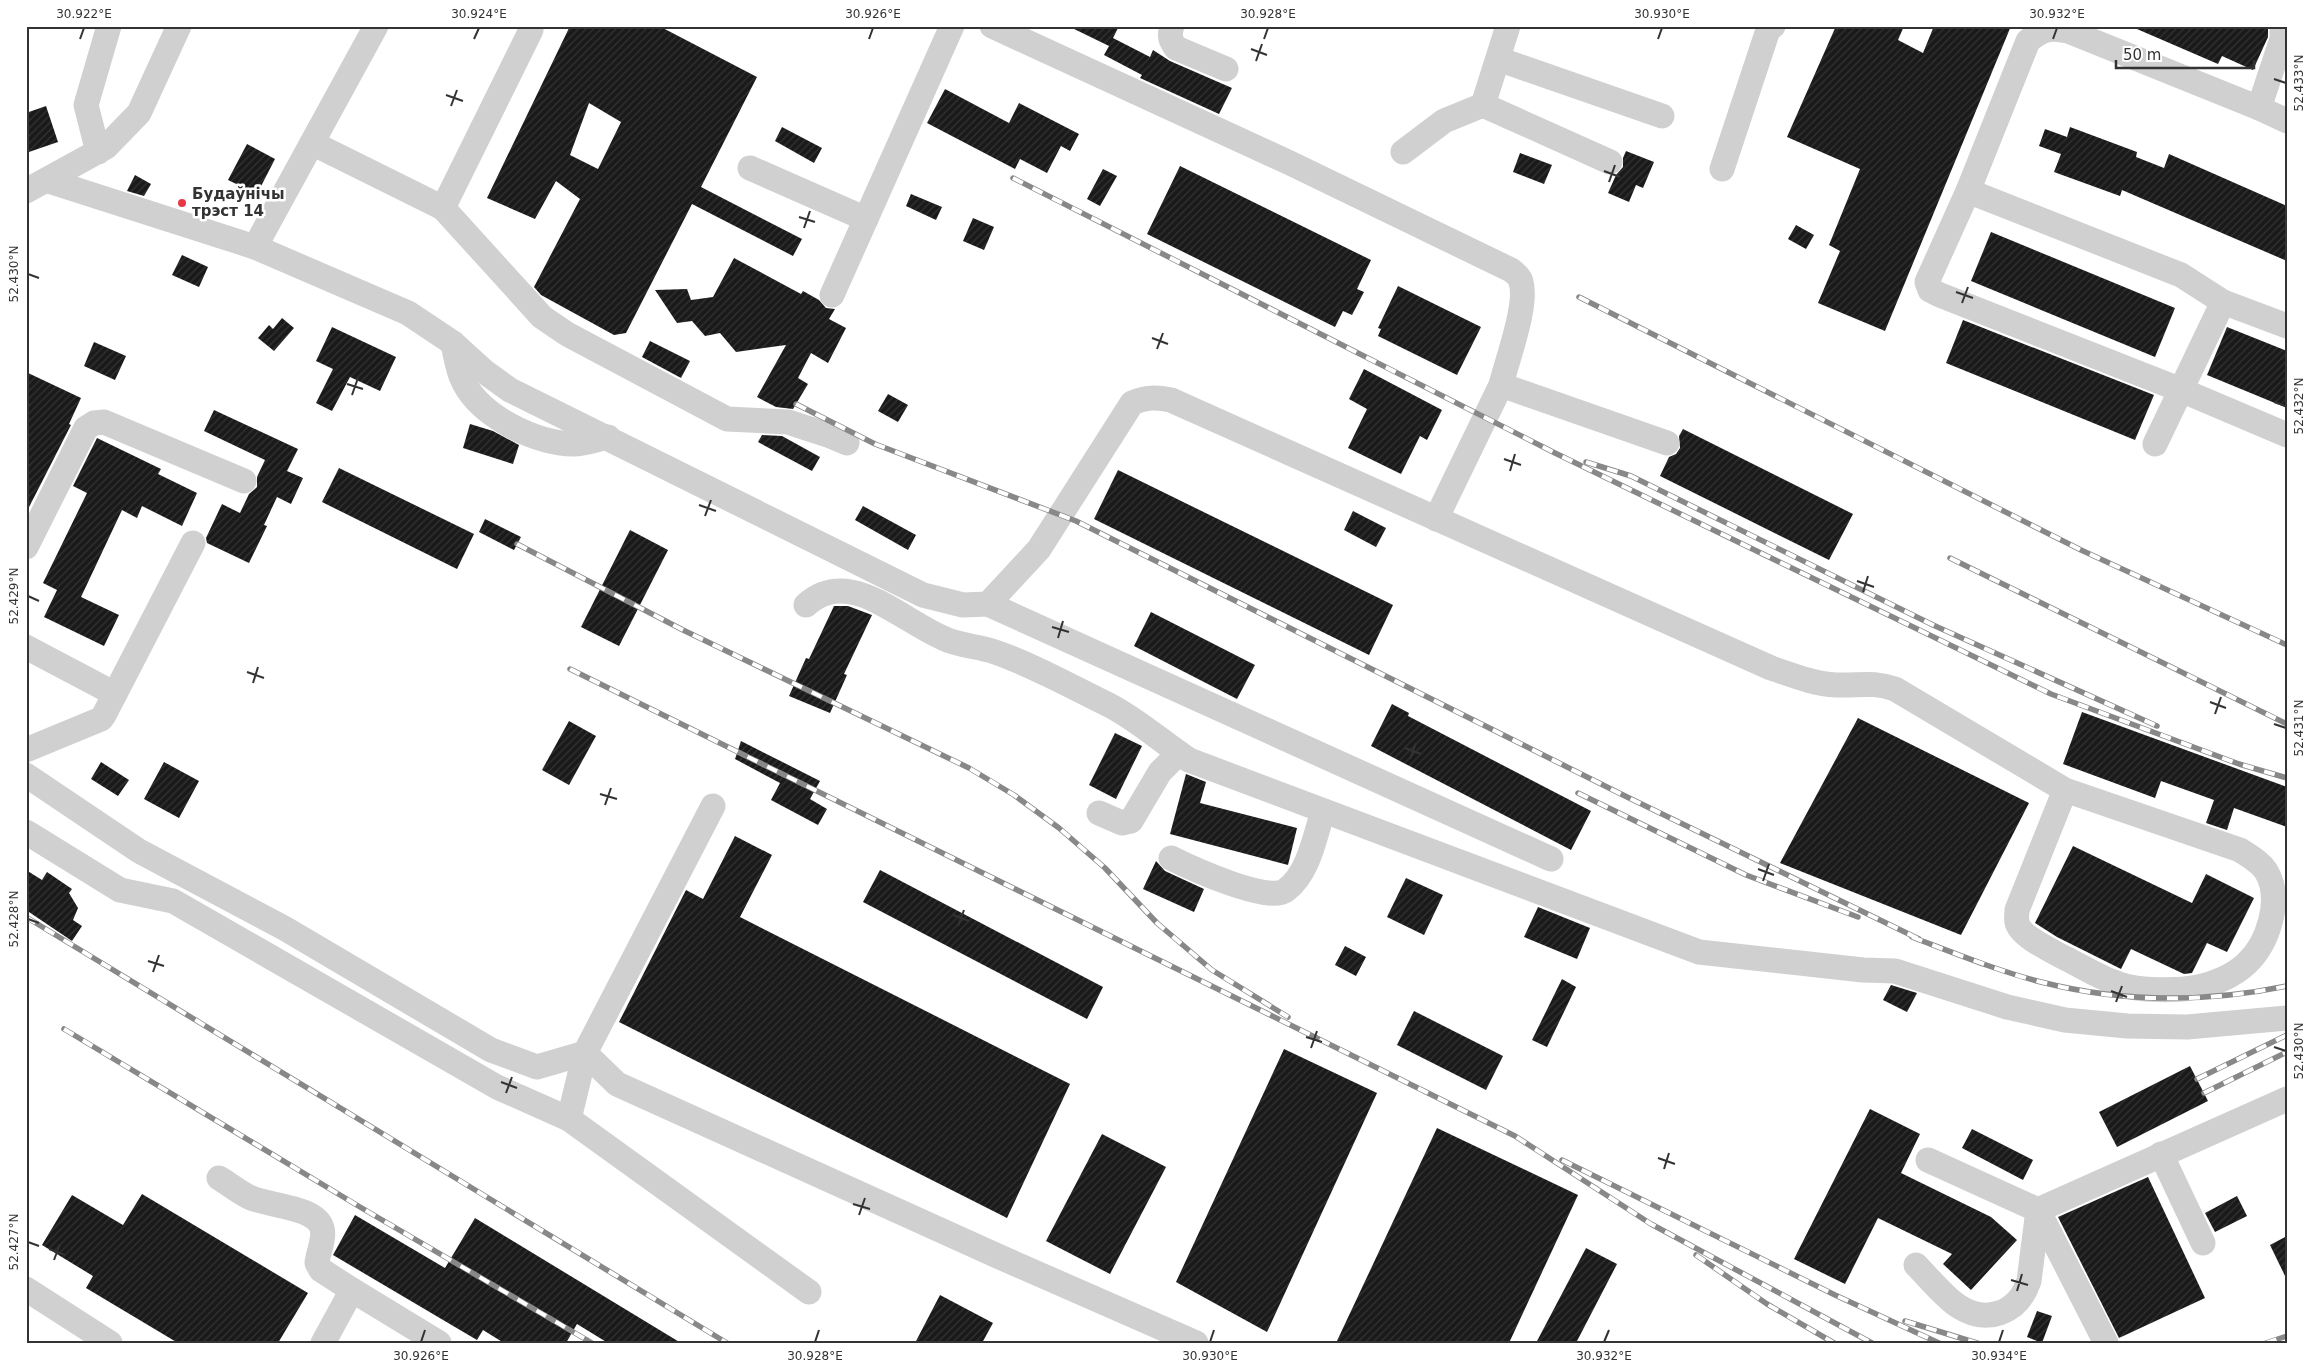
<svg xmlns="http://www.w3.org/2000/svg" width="2313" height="1369" font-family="'DejaVu Sans',sans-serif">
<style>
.building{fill:url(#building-hatch);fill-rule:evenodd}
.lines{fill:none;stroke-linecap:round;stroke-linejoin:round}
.minor{stroke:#d0d0d0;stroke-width:25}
.rail-casing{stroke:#888;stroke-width:5.5}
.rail{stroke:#fff;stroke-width:4;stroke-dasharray:11;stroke-linecap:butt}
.ticks{fill:none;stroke:#333;stroke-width:2}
.poi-dot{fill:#e63946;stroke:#fff;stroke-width:2}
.labels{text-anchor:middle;stroke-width:5;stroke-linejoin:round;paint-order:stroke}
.poi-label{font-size:15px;font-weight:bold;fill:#333;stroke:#fff;text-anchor:start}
.neatline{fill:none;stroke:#333;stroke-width:2}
.ticks-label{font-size:12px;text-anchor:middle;fill:#333}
</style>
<defs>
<pattern id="building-hatch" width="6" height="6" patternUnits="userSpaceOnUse" patternTransform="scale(1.25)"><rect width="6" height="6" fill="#1a1a1a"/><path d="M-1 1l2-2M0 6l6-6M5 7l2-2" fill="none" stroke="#333"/></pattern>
</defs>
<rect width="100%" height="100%" fill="#fff"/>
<g class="building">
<path d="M570,26h89l98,51 -56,110 101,52 -9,17 -101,-52 -66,129 -12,2 -73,-40 -7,-8 46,-88 -24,-18 -21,38 -48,-21zM589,103l32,19 -23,47 -28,-14z"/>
<path d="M1068,26h51l-6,12 37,19 3,-7 17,11 62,27 -13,26 -79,-36 2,-3 -38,-20 5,-9z"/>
<path d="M1836,26h68l-6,14 25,13 11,-27h77l-126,305 -67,-28 22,-52 -11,-6 31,-76 -73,-32z"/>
<path d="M2130,26h130l8,3v8l-15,33 -31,-14 -4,8z"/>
<path d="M945,89l64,34 10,-20 60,31 -9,17 -9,-5 -14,27 -27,-14 -5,10 -88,-46z"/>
<path d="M46,106l12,36 -32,11v-40z"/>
<path d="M782,127l40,21 -8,15 -39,-22z"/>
<path d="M2070,127l67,25 -1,5 28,11 5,-14 118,52v55l-165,-71 -2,6 -66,-24 7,-18 -22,-8 6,-17 22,8z"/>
<path d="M247,144l28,15 -18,35 -29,-14z"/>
<path d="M1626,151l28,11 -11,26 -7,-3 -7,17 -21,-9 8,-18 7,-8v-9z"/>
<path d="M1520,153l32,12 -8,19 -31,-12z"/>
<path d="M1180,166l191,94 -14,29 7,3 -12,23 -9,-4 -8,16 -188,-93z"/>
<path d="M1103,169l14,7 -17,30 -13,-7z"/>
<path d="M135,175l16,9 -7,12 -17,-5z"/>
<path d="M911,194l31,13 -6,13 -30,-14z"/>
<path d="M973,218l21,9 -10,23 -21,-9z"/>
<path d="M1796,225l18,10 -8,14 -18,-10z"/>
<path d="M1991,232l184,76 -20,49 -184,-76z"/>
<path d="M182,255l26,12 -9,20 -27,-12z"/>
<path d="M734,258l67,36 2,-3 16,9 7,8 9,1 -6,10 17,9 -18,35 -17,-10 -13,25 10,6 -15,25 -17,-2 -19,-10 29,-52 -50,7 -16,-19 -15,3 -13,-15 -15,2 -22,-33 32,-1 4,11 22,-3z"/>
<path d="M1398,286l83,41 -24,48 -79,-39 3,-7 -3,-1z"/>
<path d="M282,318l12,10 -20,23 -16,-13 11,-13 4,4z"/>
<path d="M1963,320l191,75 -19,45 -189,-77z"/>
<path d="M332,327l64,30 -16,34 -30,-14 -18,34 -16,-8 17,-34 -17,-8z"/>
<path d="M2227,327l60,24v57l-80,-33z"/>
<path d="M650,341l40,20 -9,17 -39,-21z"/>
<path d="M94,342l32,14 -11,24 -31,-14z"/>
<path d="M1364,369l78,41 -15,30 -7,-4 -19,38 -53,-26 19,-39 -18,-10z"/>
<path d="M26,372l55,26 -12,26 2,1 -45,88z"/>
<path d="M888,394l20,11 -10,17 -20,-11z"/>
<path d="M214,410l84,39 -11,22 16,7 -12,26 -14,-7 -13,28 3,1 -18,37 -42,-20 -1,-5 16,-34 18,9 9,-19 8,-7v-10l8,-17 -61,-29z"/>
<path d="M470,424l23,7 26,14 -6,19 -50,-16z"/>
<path d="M1683,429l170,85 -24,46 -169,-84 9,-19 7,-3 4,-6 -1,-12z"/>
<path d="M762,435l20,1 38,21 -8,14 -54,-29z"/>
<path d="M97,438l64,31 -3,5 39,19 -15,33 -40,-20 -5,12 -15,-8 -41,87 38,18 -15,31 -60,-29 13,-27 -14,-7 44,-90 -14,-7z"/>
<path d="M339,468l135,66 -17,35 -135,-67z"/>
<path d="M1118,470l275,135 -24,50 -275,-136z"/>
<path d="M863,506l53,29 -8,15 -53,-30z"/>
<path d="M1353,511l33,17 -10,19 -32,-17z"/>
<path d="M485,519l36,18 -7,13 -35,-18z"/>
<path d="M630,530l38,20 -49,96 -38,-19z"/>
<path d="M834,606h14l24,9 -28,59 3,1 -17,38 -41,-17 17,-38 3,1z"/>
<path d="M1151,612l104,53 -18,34 -103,-53z"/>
<path d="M1392,704l17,9 -1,3 183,95 -20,39 -200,-104z"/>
<path d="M2082,712l205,75v40l-53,-19 -7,22 -21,-7 8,-23 -53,-19 -6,17 -92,-34z"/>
<path d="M1858,718l171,85 -68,132 -181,-72z"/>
<path d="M569,721l27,15 -27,49 -27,-15z"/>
<path d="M1115,733l27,13 -26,53 -27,-14z"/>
<path d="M741,741l79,40 -10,18 17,10 -9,16 -47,-25 9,-17 -45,-24z"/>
<path d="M101,762l28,18 -11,16 -27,-17z"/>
<path d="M164,762l35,19 -20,37 -35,-19z"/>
<path d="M1186,774l20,8 -6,21 97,25 -9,37 -118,-31z"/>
<path d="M735,836l37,19 -32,62 330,167 -63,134 -388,-196 67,-132 17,9z"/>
<path d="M2073,846l119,57 14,-29 48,24 -27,54 -20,-9 -15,30 -8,1 -53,-25 -10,20 -64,-32 -22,-14z"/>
<path d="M1156,861l9,10 39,18 -10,23 -51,-23z"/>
<path d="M26,870l16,10 5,-8 25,17 -3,4 9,15 -5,12 9,6 -10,15 -46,-31z"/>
<path d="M880,870l223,117 -16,32 -224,-117z"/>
<path d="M1406,878l37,17 -19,40 -37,-18z"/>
<path d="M1538,907l52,21 -13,31 -53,-22z"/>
<path d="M1345,946l21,11 -10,19 -21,-11z"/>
<path d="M1562,979l14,8 -29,60 -15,-7z"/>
<path d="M1891,985l26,8 -10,19 -24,-12z"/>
<path d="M1414,1011l89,45 -17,34 -89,-45z"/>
<path d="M1284,1049l93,44 -110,239 -91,-50z"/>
<path d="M2190,1066l18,35 -91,46 -18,-35z"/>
<path d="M1870,1109l50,25 -19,39 90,44 26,23 -46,50 -28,-26 9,-10 -74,-36 -33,66 -51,-25z"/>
<path d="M1437,1128l141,67 -69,148h-173z"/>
<path d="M1972,1129l61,31 -10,20 -61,-32z"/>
<path d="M1102,1134l64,33 -56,107 -64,-33z"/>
<path d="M2148,1177l57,121 -86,40 -61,-121z"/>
<path d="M142,1194l166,99 -30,50h-100l-92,-55 7,-12 -51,-31 30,-50 51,30z"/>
<path d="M2237,1196l10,20 -32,16 -10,-19z"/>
<path d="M355,1215l90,53 30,-50 206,125h-73l-31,-19 -11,19h-62l-21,-13 -6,10 -144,-85z"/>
<path d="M2287,1236v44l-17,-35z"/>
<path d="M1586,1248l31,16 -41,79h-40z"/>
<path d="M940,1295l53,28 -11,20h-67z"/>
<path d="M2037,1311l15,5 -10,27 -15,-6z"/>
</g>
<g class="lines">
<g class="minor">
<path d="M992,26l298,137 221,107c4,3 9,7 10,12 7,23 -14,78 -20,103l166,58"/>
<path d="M1172,26c-3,10 -2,14 4,22l50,21"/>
<path d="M2282,26v13l-23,69 -191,-77c-18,-4 -26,-2 -40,10l-60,150 -41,91 3,8 10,5 241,95 106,45"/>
<path d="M1498,59l164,57"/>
<path d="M1483,105l127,57"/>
<path d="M2259,108l28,13"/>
<path d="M312,143l131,65 88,-178"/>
<path d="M98,152l-12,-47 23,-79"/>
<path d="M1403,152l41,-31 39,-16 25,-79"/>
<path d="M750,168l116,51"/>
<path d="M1722,169l46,-139 5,-4"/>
<path d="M49,181l206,66 153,66 45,30 32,29 25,18 413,205 40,10 25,-1 51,-55 93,-146c14,-6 24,-6 39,-3l600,268c21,7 43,16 65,17 24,1 36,-4 59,4l170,101 175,60c9,6 20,12 26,21 17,28 2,73 -20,93 -13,12 -32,20 -48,23 -21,4 -59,4 -79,-3 -20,-6 -39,-19 -58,-28 -11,-6 -42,-21 -44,-34 -1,-4 0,-8 0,-12l48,-120"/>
<path d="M26,191l80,-44 33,-34 40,-87"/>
<path d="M1968,191l213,84 42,27 64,24"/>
<path d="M443,208l99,109 25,17 160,85 61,3 40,13 19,8"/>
<path d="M255,247l121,-221"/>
<path d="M832,295l120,-269"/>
<path d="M453,343c2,11 4,23 8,33 15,39 73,67 113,68 11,0 24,-5 34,-7"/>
<path d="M2155,444l68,-142"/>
<path d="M1436,519l65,-134"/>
<path d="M26,547l60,-119 8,-5 10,-1 140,59"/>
<path d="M988,604l563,255"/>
<path d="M806,605c13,-12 27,-16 45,-13 29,5 64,34 92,46 16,8 35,8 52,14 38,13 77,35 114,53 29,15 53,37 80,55l510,192 164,18 32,1 112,36 58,13 62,6 60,1 100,-9"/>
<path d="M26,647l89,47"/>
<path d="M26,750l75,-31 3,-4 89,-172"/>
<path d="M26,775l113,76 145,77 207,122 46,17 48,-14 32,31 385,174 194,85"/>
<path d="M1099,813l23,10 9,-2 29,-49 19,-19"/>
<path d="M26,832l94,58 53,11 324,186 72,32 240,173"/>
<path d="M1171,858c20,10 98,46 115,32 23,-17 29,-54 37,-79"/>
<path d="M569,1119l16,-66 128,-247"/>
<path d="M2161,1154l42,89"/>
<path d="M1928,1160l110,50 68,133"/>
<path d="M219,1178c10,6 20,14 30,19 18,9 66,9 73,31 3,11 -4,24 -5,35l4,7 31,20"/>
<path d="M1916,1265c12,12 28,32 42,41 29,19 60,7 71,-25l9,-71 249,-111"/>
<path d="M26,1289l84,54"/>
<path d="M323,1343l29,-53 87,53"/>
</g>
<g class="rail-casing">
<g id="rail">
<path d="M1013,178l542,275 496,241 188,70 48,14"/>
<path d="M1579,297l502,253 206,95"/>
<path d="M796,404l79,40 201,77 547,274 296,144"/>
<path d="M1586,462l45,14 302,149 224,101"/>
<path d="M517,544l166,86 286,138 45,27 45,33 46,40 52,55 55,47 76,47"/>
<path d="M1950,558l337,166"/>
<path d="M570,669l945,467 136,88 221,119"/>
<path d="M1578,793l168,82 112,42"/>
<path d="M26,917l701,426"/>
<path d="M1912,937c42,16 86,34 129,45 83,21 163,21 246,4"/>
<path d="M64,1029l296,178 232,136"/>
<path d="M2197,1079l90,-44"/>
<path d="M2204,1093l83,-41"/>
<path d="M1562,1160l273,135 104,48"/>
<path d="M1696,1255l71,49 67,39"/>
<path d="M1905,1321l72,22"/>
<path d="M2266,1343l21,-7"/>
</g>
</g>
<use href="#rail" class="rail"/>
</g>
<path class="ticks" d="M80,39l4,-11M474,39l5,-11M869,39l4,-11M1264,39l4,-11M1658,39l4,-11M2053,39l4,-11M1251,49l16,6M1256,61l6,-17M2274,79l12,4M446,95l17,6M451,106l6,-16M1604,171l16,6M1609,182l6,-17M799,217l16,5M804,228l6,-17M28,274l11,4M1956,292l17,6M1962,303l6,-16M1152,338l16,6M1157,349l6,-16M347,384l16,5M352,395l6,-17M2274,402l12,4M1504,459l17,6M1510,471l5,-17M699,505l17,6M705,516l6,-16M1857,581l17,6M1863,592l5,-16M28,596l11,5M1052,627l17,5M1058,638l5,-17M247,672l17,6M253,683l5,-16M2210,702l16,6M2215,714l6,-17M2274,724l12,4M1405,748l16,6M1410,759l6,-16M600,794l17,5M605,805l6,-17M1758,869l16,6M1763,881l6,-17M953,915l16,6M28,919l11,4M958,926l6,-16M148,961l16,5M153,972l6,-17M2111,991l16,6M2116,1002l6,-16M1306,1037l16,5M2274,1047l12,4M1311,1048l6,-17M501,1082l16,6M506,1093l6,-16M1658,1158l17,6M1664,1169l5,-16M853,1204l17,5M859,1215l6,-17M28,1242l11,4M49,1249l16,6M54,1260l6,-16M2011,1280l17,5M2017,1291l5,-17M421,1342l4,-12M815,1342l4,-12M1210,1342l4,-12M1604,1342l5,-12M1999,1342l4,-12"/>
<circle class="poi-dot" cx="182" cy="203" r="5"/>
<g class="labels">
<g class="poi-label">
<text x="192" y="199">Будаўнічы<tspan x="192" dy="17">трэст 14</tspan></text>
</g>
</g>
<rect width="2313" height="1369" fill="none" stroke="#ffffff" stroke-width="55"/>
<path d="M2116 60v8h138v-8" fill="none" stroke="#333333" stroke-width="2.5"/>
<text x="2123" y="60" font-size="15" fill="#333333" stroke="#ffffff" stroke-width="4" paint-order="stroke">50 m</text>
<rect x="28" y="28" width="2258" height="1314" class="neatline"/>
<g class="ticks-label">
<text x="84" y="18">30.922°E</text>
<text x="479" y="18">30.924°E</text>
<text x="873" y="18">30.926°E</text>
<text x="1268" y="18">30.928°E</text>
<text x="1662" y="18">30.930°E</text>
<text x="2057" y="18">30.932°E</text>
<text transform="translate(2299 83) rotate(-90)" y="4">52.433°N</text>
<text transform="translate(14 274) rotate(-90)" y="4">52.430°N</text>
<text transform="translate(2299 406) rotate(-90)" y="4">52.432°N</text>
<text transform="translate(14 596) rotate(-90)" y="4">52.429°N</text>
<text transform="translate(2299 728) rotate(-90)" y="4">52.431°N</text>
<text transform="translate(14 919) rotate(-90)" y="4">52.428°N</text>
<text transform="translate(2299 1051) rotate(-90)" y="4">52.430°N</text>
<text transform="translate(14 1242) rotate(-90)" y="4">52.427°N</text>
<text x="421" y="1360">30.926°E</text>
<text x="815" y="1360">30.928°E</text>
<text x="1210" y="1360">30.930°E</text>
<text x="1604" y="1360">30.932°E</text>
<text x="1999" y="1360">30.934°E</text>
</g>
</svg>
